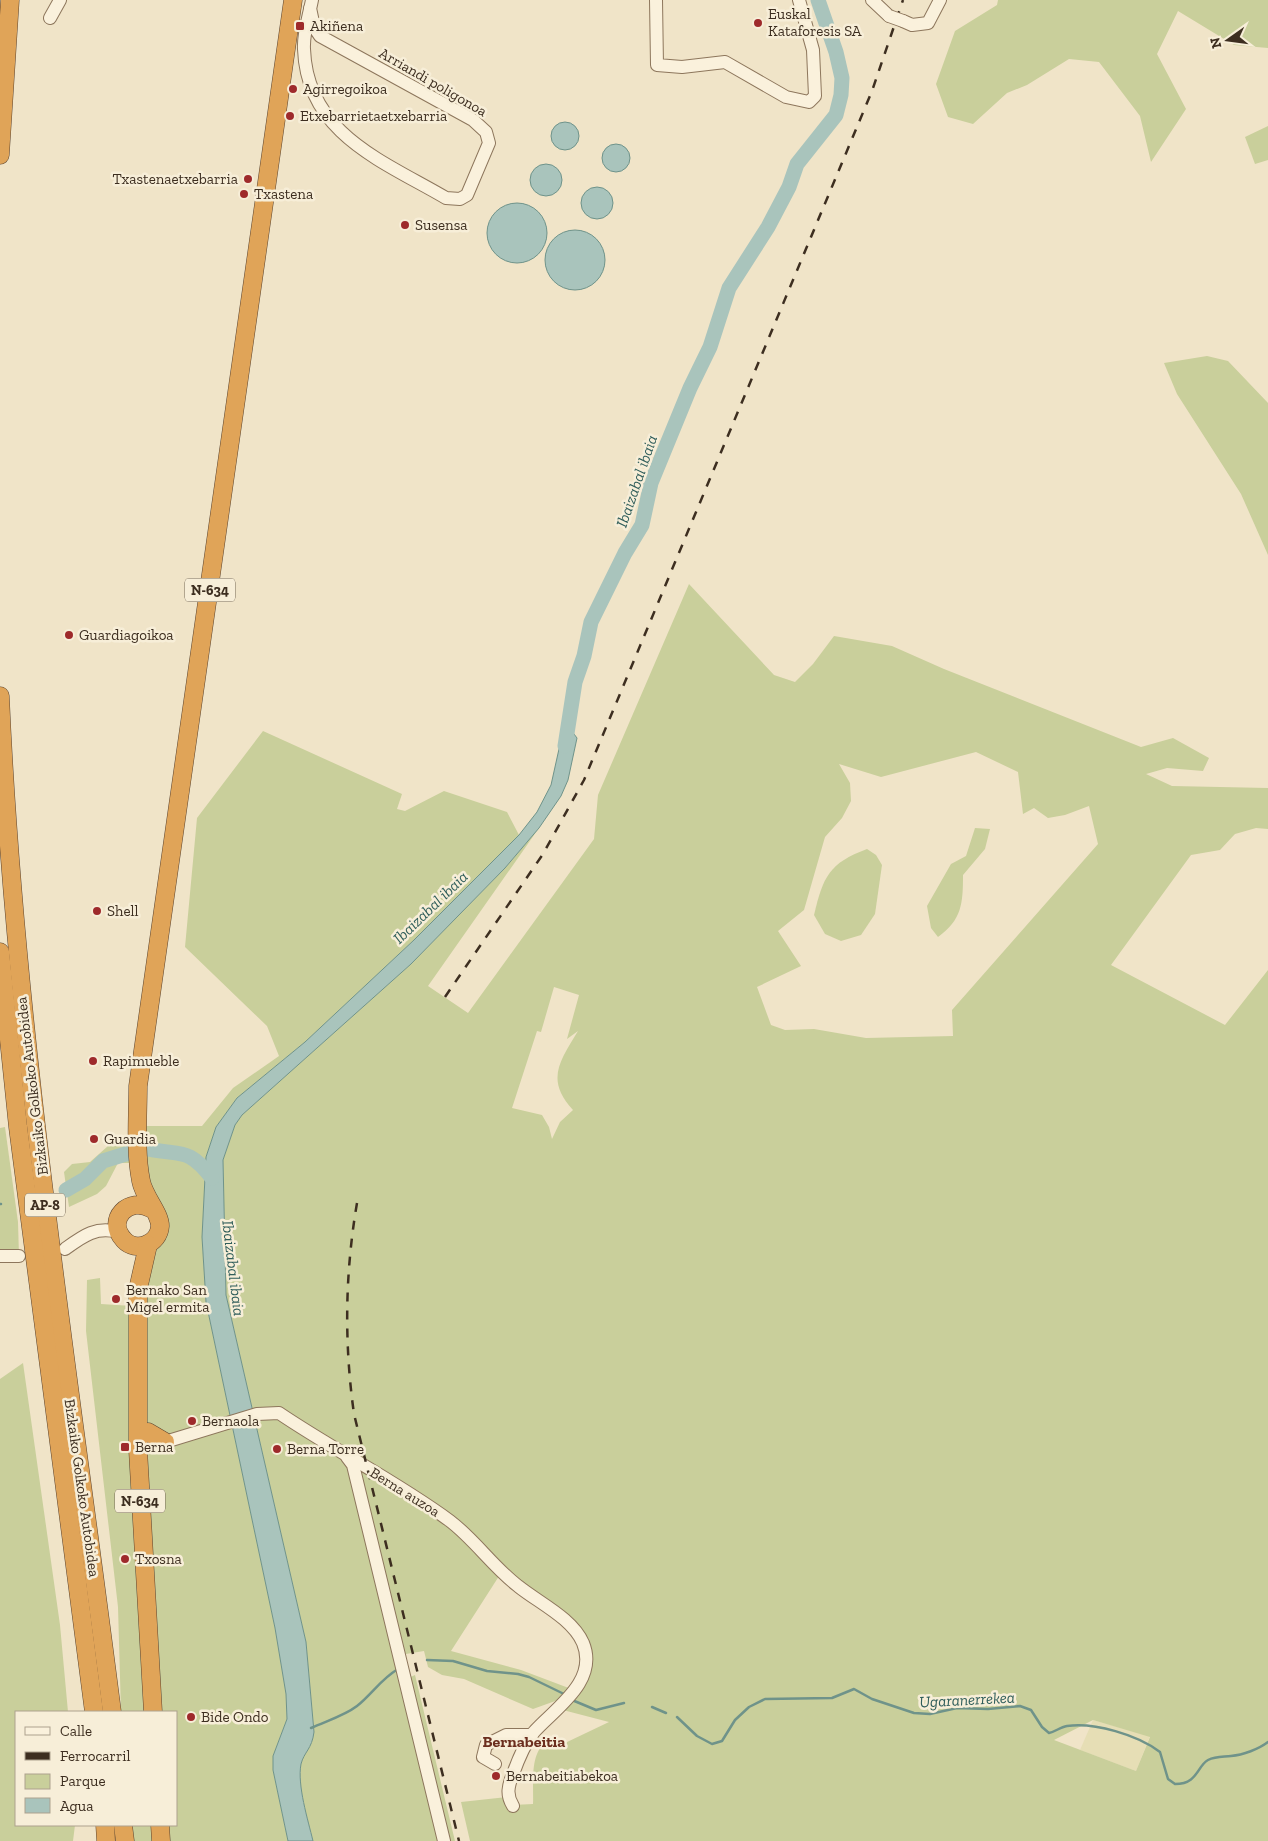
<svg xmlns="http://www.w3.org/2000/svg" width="1268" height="1841" font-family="'Zilla Slab',serif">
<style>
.farmland{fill:#e6deb5}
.green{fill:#c9cf9b;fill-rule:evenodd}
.water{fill:#a9c4bc;stroke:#6f938a}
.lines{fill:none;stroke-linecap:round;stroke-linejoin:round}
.stream{stroke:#6f938a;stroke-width:2.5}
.river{stroke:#a9c4bc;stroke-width:15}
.minor-casing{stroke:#8d765c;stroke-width:14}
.highway-casing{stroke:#5b4430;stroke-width:19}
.minor{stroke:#faf1dc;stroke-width:12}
.highway{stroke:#e0a458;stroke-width:18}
.rail{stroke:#3d2e20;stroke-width:2.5;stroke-dasharray:9 9;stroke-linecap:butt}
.minor-bridge-casing{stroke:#8d765c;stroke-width:14;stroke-linecap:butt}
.minor-bridge{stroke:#faf1dc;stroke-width:12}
.poi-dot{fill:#9e2a2b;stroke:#f7eed8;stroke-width:2}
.labels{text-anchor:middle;stroke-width:5;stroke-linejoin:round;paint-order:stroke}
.shield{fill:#f7eed8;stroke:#756857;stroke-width:1}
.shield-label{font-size:14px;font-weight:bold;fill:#3d2e20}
.poi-label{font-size:15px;fill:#3d2e20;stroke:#f7eed8;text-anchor:start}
.street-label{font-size:15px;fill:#3d2e20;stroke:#f7eed8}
.water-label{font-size:16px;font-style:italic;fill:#2f5d5a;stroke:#f7eed8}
.neighbourhood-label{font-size:16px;font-weight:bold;fill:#6b2e1e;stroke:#f7eed8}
</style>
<rect width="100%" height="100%" fill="#f0e4c8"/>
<path class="farmland" d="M1093,1720l57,16 -14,35 -56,-21z"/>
<g class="green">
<path d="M998,0h270v48l-34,-3 -56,-34 -21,43 29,55 -35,53 -11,-46 -41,-54 -30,-3 -42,26 -20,8 -34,31 -25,-7 -12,-33 19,-53 42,-26z"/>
<path d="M1268,126v34l-13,4 -10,-27z"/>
<path d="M1207,356l21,5 40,42v152l-27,-61 -64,-100 -13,-31z"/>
<path d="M689,584l85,91 21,7 18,-18 21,-28 58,10 52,23 197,78 32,-9 36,20 -6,13 -36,-3 -21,6 26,12 96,2v41l-12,-1 -21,6 -15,16 -29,5 -80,110 114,60 43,-55v871h-798l-9,-39 46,-5 6,8 20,-1c1,-19 -5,-58 19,-64l13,3 44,-21 -50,-13 -1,-9 -25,9 -69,-30 -22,-4 -14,-8 -4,-16 -24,4 6,24 9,-4 40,166h-142c-5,-21 -16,-56 -12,-77 2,-12 11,-15 13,-32l-8,-90 -80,-347 -3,-135 12,-35 7,-10 169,-151 94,-96 34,-40 -111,158 40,27 126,-174 4,-44zM976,752l42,20 5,42 11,-6 14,10 17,-3 24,-9 9,38 -146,166 1,26 -87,2 -52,-9 -29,1 -14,-5 -14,-38 44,-21 -23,-35 26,-21 21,-73 17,-19 9,-17 -1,-18 -11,-19 42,13zM554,987l25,8 -12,44 11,-8c-18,30 -33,49 -5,79l-13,12 -8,17 -3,-12 -7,-12 -30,-7 25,-77 4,1zM501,1573l77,61 6,40 -10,16 -53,-20 -70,-19zM1093,1720l57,17 -14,34 -82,-31z"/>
<path d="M263,731l139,63 -5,15 8,2 39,-20 63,21 12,23 -105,105 -109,102 -68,56 -21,29 -10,30 -4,80 4,65 69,326 11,66 1,25 -14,37v14l15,71h-163v-16h51v-113h-55l-3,-105 -32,-276 1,-51 13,-2 1,26 31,2 26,-71 -20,-72h-20l-12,23 -9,8 -28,13 -5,-35 8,-8 18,-2 18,-16 30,-8v-12h64l31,-38 46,-32 -12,-30 -82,-79 12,-129z"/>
<path d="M975,828l15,1 -5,20 -22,26c0,28 -1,45 -25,62l-7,-9 -4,-22 24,-42 15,-8z"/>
<path d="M867,849l9,6 6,10 -7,49 -14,21 -20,6 -16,-7 -11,-19c9,-38 15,-52 53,-66z"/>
<path d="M5,1127l13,95 1,34h-19v-128z"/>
<path d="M23,1363l37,262 8,87h-52v113h59l-2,16h-73v-462z"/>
</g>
<g class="water">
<circle cx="565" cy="136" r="14"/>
<circle cx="616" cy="158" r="14"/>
<circle cx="546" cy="180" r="16"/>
<circle cx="597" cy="203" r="16"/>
<circle cx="517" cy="233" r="30"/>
<circle cx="575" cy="260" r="30"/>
<path d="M565,722l12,16 -9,42 -7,16 -22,32 -34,40 -94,96 -169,151 -7,10 -12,35 3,135 80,347 8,90c-2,17 -10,20 -13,32 -4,21 7,56 12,77h-25l-15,-71v-14l14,-37 -1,-25 -11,-66 -69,-326 -4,-65 4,-80 10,-30 21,-29 68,-56 109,-102 105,-105 18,-23 14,-27z"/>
</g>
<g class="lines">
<g class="stream">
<path d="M0,1204h1"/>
<path d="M427,1660l26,1 34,10 31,3 11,3 35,17"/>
<path d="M572,1700l24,10 28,-7"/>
<path d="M652,1707l14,6"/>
<path d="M677,1717l20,19 15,8 10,-3 13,-21 14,-13 16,-8 67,-1 22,-9 18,10 42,14 16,1 27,-6 31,1 32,-3 11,4 11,17 7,6c6,-1 11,-6 18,-7 27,-4 71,9 93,26l8,27 7,5c23,0 22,-18 33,-24 8,-4 15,-3 23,-4 12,-1 28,-7 37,-14"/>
<path d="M311,1728c15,-7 33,-12 46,-22 15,-12 24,-27 41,-37"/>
</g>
<g class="river">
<path d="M565,746l10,-64 9,-26 7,-34 34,-69 17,-28 9,-42 39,-95 20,-41 19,-59 39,-61 21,-40 8,-23 39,-49 5,-20 1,-17 -6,-26 -18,-52"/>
<path d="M148,1149c34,7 40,-2 64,29"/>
<path d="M66,1190l19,-11 18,-18 26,-8"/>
</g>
<g class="minor-casing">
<g id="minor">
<path d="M656,0l1,65 25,2 43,-5 61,35 23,5 6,-6 -2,-46 -14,-50"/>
<path d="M872,0l17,16"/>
<path d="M310,8l4,19 6,9 153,84 13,12 3,11 -22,52 -7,4 -14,-1c-63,-37 -139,-64 -142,-149 -1,-16 5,-33 8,-49"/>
<path d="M50,18l10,-18"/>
<path d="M903,21l9,4 16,-2 12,-23"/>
<path d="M65,1249c18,-13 31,-23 53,-17"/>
<path d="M0,1256h19"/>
<path d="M165,1442l92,-28 22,-1c56,38 117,68 171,108 25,19 43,46 68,65 21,17 54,32 65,57 16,39 -29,66 -50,90 -9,12 -15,27 -20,41 -5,12 -7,21 0,32"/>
<path d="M347,1457l6,8 91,376"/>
<path d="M495,1764l-12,-7 3,-12 20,-10h26"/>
</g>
</g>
<g class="highway-casing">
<g id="highway">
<path d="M0,155l10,-155"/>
<path d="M0,696c15,341 69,678 112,1016"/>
<path d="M0,952l18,175 76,585"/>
<path d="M152,1209c-23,-14 -47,11 -28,31 12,13 35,4 36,-14 0,-13 -16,-29 -19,-45 -6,-30 -3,-64 -3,-95l155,-1086"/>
<path d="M148,1245l-10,44v161l15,262"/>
<path d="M148,1432l17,10"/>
<path d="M105,1825l1,16"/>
<path d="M123,1825l2,16"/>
<path d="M160,1825l1,16"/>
</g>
</g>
<use href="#minor" class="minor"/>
<use href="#highway" class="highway"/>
<g class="rail">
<path d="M445,997l98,-143 41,-74 288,-689 31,-91"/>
<path d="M357,1203c-12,70 -13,140 -3,211l105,427"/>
</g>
<g class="minor-bridge-casing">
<path id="minor-bridge" d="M889,16l14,5"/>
</g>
<use href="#minor-bridge" class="minor-bridge"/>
</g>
<g class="poi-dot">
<circle cx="758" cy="23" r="5"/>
<rect x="295" y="21" width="10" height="10" rx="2.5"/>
<circle cx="293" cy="89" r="5"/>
<circle cx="290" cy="116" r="5"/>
<circle cx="248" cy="179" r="5"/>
<circle cx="244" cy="194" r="5"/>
<circle cx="405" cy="225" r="5"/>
<circle cx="69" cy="635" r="5"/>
<circle cx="97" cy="911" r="5"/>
<circle cx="93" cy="1061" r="5"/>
<circle cx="94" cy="1139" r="5"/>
<circle cx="116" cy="1299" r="5"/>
<circle cx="192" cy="1421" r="5"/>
<rect x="120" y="1442" width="10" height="10" rx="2.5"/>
<circle cx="277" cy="1449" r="5"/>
<circle cx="125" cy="1559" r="5"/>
<circle cx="191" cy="1717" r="5"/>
<circle cx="496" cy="1776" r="5"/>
</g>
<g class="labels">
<g class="shield">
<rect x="185" y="578.5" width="50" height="23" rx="4"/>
<rect x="25" y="1193.5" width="40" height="23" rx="4"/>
<rect x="115" y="1489.5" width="50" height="23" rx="4"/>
</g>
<g class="shield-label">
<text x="210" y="595">N-634</text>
<text x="45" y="1210">AP-8</text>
<text x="140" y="1506">N-634</text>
</g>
<g class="poi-label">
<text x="768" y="19">Euskal<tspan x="768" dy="17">Kataforesis SA</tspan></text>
<text x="310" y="31">Akiñena</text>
<text x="303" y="94">Agirregoikoa</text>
<text x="300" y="121">Etxebarrietaetxebarria</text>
<text x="238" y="184" text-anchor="end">Txastenaetxebarria</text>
<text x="254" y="199">Txastena</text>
<text x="415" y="230">Susensa</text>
<text x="79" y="640">Guardiagoikoa</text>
<text x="107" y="916">Shell</text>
<text x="103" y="1066">Rapimueble</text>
<text x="104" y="1144">Guardia</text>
<text x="126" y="1295">Bernako San<tspan x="126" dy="17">Migel ermita</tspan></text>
<text x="202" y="1426">Bernaola</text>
<text x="135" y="1452">Berna</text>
<text x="287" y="1454">Berna Torre</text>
<text x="135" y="1564">Txosna</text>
<text x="201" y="1722">Bide Ondo</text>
<text x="506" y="1781">Bernabeitiabekoa</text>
</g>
<g class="street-label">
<text transform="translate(433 82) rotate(30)" y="5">Arriandi poligonoa</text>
<text transform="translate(32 1086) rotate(-97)" y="5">Bizkaiko Golkoko Autobidea</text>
<text transform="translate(82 1488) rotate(82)" y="5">Bizkaiko Golkoko Autobidea</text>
<text transform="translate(405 1492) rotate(32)" y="5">Berna auzoa</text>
</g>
<g class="water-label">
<text transform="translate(636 481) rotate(-71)" y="6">Ibaizabal ibaia</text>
<text transform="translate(430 907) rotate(-44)" y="6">Ibaizabal ibaia</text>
<text transform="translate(234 1268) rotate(83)" y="6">Ibaizabal ibaia</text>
<text transform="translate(967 1699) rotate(-3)" y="6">Ugaranerrekea</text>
</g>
<g class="neighbourhood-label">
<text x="524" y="1747">Bernabeitia</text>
</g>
</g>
<rect x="15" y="1711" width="162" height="115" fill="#f7eed8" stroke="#ada18e"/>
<rect x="25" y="1727" width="25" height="8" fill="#faf1dc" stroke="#ada18e"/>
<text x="60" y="1736" font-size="15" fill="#3d2e20">Calle</text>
<rect x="25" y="1752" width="25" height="8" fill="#3d2e20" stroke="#ada18e"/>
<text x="60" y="1761" font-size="15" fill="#3d2e20">Ferrocarril</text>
<rect x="25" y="1774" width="25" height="15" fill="#c9cf9b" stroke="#ada18e"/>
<text x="60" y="1786" font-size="15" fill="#3d2e20">Parque</text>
<rect x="25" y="1798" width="25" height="15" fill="#a9c4bc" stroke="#ada18e"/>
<text x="60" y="1811" font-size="15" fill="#3d2e20">Agua</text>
<g transform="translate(1228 40) rotate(256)" stroke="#f7eed8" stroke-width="4" paint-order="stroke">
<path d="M0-4L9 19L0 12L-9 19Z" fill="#3d2e20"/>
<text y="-8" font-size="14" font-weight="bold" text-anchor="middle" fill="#3d2e20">N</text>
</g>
</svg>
